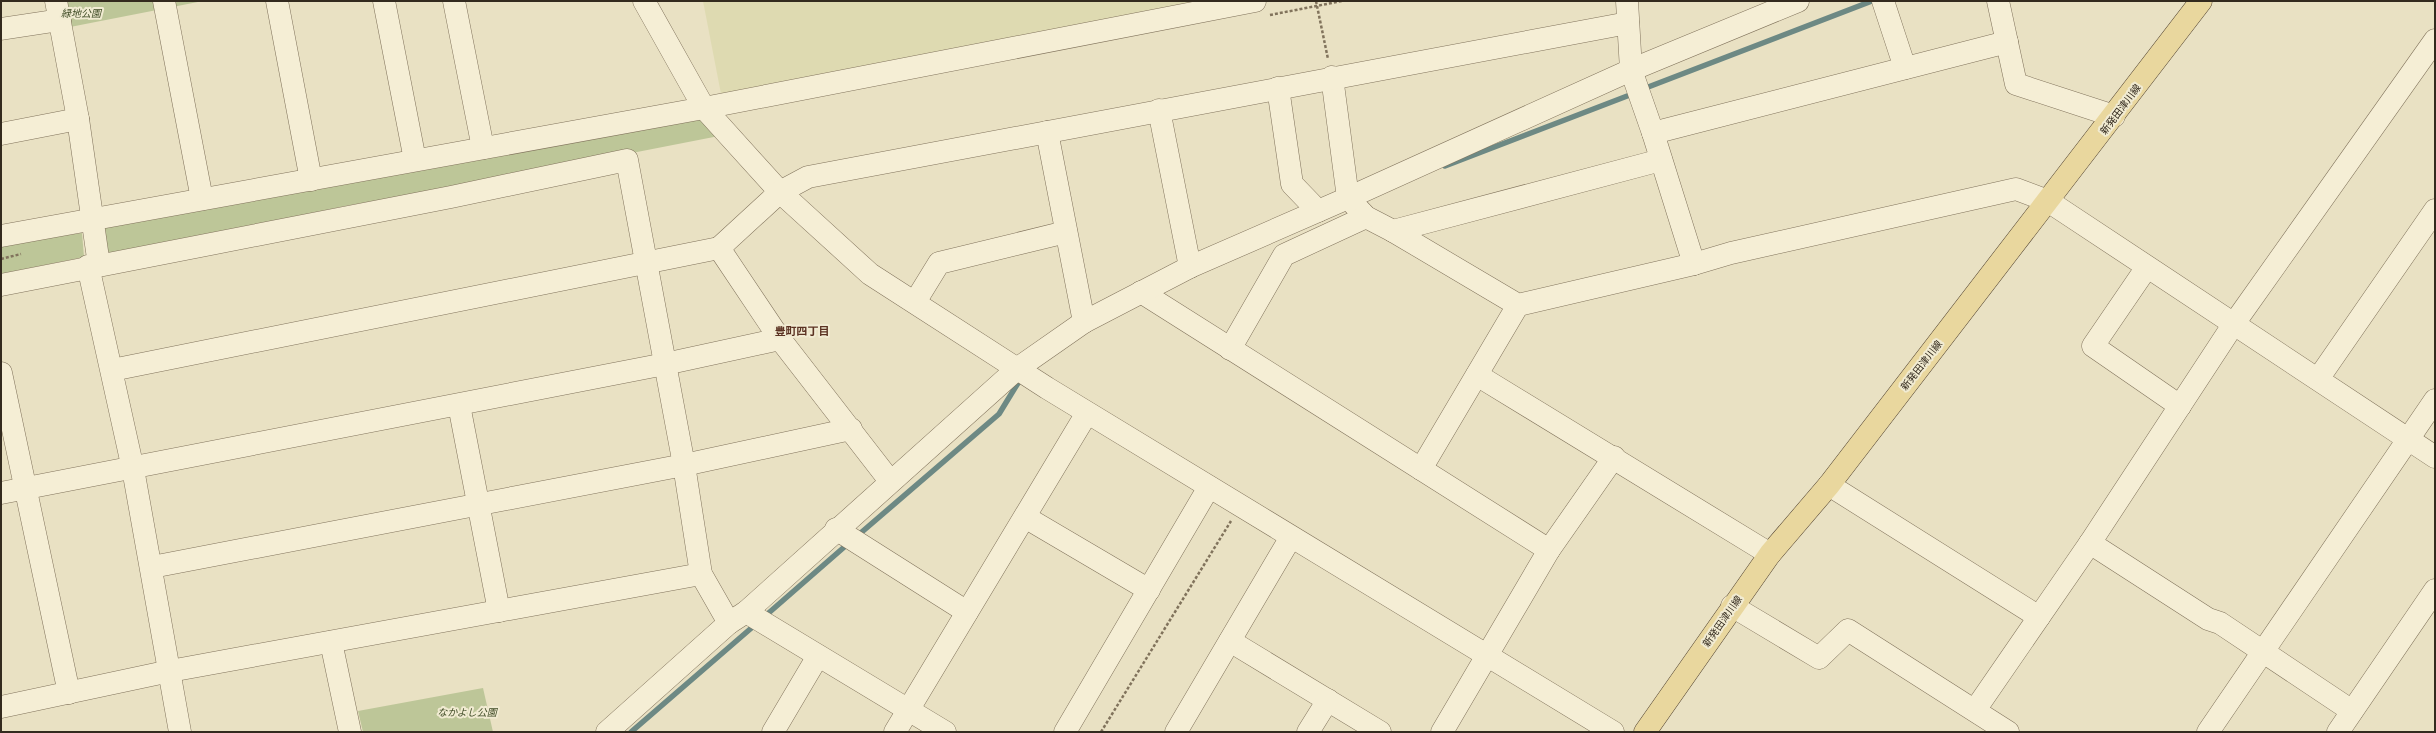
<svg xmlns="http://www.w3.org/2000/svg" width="2436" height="733" font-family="Merriweather,'Noto Sans JP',serif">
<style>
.farmland{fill:#dedab1}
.green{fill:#bdc698}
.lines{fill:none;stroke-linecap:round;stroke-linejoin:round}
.stream{stroke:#6d8984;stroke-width:5.5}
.minor-casing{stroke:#81735c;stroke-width:23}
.major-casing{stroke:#504130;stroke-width:23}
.path{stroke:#81735c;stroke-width:2.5;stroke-dasharray:3 2;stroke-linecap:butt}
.minor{stroke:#f5eed5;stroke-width:22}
.major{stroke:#e9d79e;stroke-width:22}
.labels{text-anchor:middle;stroke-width:4;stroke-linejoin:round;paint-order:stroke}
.park-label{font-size:10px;font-style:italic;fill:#414d27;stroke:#f1ebd2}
.street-label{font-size:10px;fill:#332a1e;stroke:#f1ebd2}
.neighbourhood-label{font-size:11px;font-weight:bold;fill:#5b3222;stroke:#f1ebd2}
</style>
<rect width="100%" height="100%" fill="#e9e1c3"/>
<path class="farmland" d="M703,1h521l-502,98z"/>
<g class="green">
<path d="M65,1h138l-133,26z"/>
<path d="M704,111l20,24 -230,45 -149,26 -236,50 -8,-33z"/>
<path d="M82,233l2,24 -83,17v-30z"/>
<path d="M483,688l10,44h-130l-5,-21z"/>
</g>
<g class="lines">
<g class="stream">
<path d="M1643,89l229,-88"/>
<path d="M1445,166l190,-73"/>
<path d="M856,537l143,-123 19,-31 5,-5"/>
<path d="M764,617l86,-75"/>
<path d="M631,732l125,-108"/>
</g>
<g class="minor-casing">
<g id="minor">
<path d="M56,1l22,118 21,146"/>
<path d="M164,1l38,198"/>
<path d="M277,1l34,179"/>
<path d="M384,1l31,159"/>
<path d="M454,1l29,147"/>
<path d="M644,1l60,107 76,84 90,82 177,114 566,344"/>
<path d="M1627,1l4,69 22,63 41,131"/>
<path d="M1883,1l22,67"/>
<path d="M1998,1l18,83 98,32"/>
<path d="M1,29l59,-9"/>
<path d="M1332,77l16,121 18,19 27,14 125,74 176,-41 37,-11 285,-64 32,12 387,256"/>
<path d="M1278,88l14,96 26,27"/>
<path d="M1159,110l31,157"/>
<path d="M1047,132l37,190"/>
<path d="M1653,133l354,-91"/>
<path d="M1,134l77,-15"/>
<path d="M1393,231l268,-71"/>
<path d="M1,236l703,-128 551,-107"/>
<path d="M719,248l61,-56 28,-15 820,-154"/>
<path d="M88,266l45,203 47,263"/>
<path d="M2147,267l-54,79 87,60"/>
<path d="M1,285l450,-88 176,-37 57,305 17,109 28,49"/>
<path d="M1141,292l408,258 -107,182"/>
<path d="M915,302l24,-39 127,-31"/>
<path d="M1230,349l54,-94 82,-38"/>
<path d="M112,370l607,-122 61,91 110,142"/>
<path d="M1,373l68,320"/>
<path d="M1477,375l293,179"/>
<path d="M2318,379l117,-169"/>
<path d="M459,405l40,206"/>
<path d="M1421,469l97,-164"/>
<path d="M1829,485l210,132"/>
<path d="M1,493l664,-129 115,-25"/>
<path d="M1025,517l124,73"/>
<path d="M836,529l131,83"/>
<path d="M2090,543l118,76 12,4 132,88"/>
<path d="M1549,550l65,-93"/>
<path d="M152,567l532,-102 167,-36"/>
<path d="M1732,606l87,52 29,-28 160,102"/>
<path d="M746,612l199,120"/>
<path d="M1230,641l150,91"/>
<path d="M331,642l19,90"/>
<path d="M1,707l169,-36 531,-97"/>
<path d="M1975,710l115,-167 143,-218 202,-285"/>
<path d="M607,732l122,-109 17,-11 272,-244 66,-46 106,-55 158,-69 283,-128 167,-69"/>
<path d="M773,732l45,-76"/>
<path d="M895,732l192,-319"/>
<path d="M1065,732l144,-245"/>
<path d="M1176,732l115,-195"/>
<path d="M1308,732l20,-32"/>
<path d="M2208,732l227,-332"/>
<path d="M2338,732l97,-142"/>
</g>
</g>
<g class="major-casing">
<path id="major" d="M1645,732l125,-178 59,-69 372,-484"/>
</g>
<g class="path">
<path d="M1316,1l12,58"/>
<path d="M1270,15l72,-14"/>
<path d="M1,259l20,-5"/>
<path d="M1101,732l130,-211"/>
</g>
<use href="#minor" class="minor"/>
<use href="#major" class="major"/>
</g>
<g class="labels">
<g class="park-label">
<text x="81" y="17">緑地公園</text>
<text x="467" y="716">なかよし公園</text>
</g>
<g class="street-label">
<text transform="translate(2120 109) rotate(-53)" y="4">新発田津川線</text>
<text transform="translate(1921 365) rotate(-52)" y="4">新発田津川線</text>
<text transform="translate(1722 621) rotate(-55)" y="4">新発田津川線</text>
</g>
<g class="neighbourhood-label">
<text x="802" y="335">豊町四丁目</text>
</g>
</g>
<rect width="2436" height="733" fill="none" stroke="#332a1e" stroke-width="4"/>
</svg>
